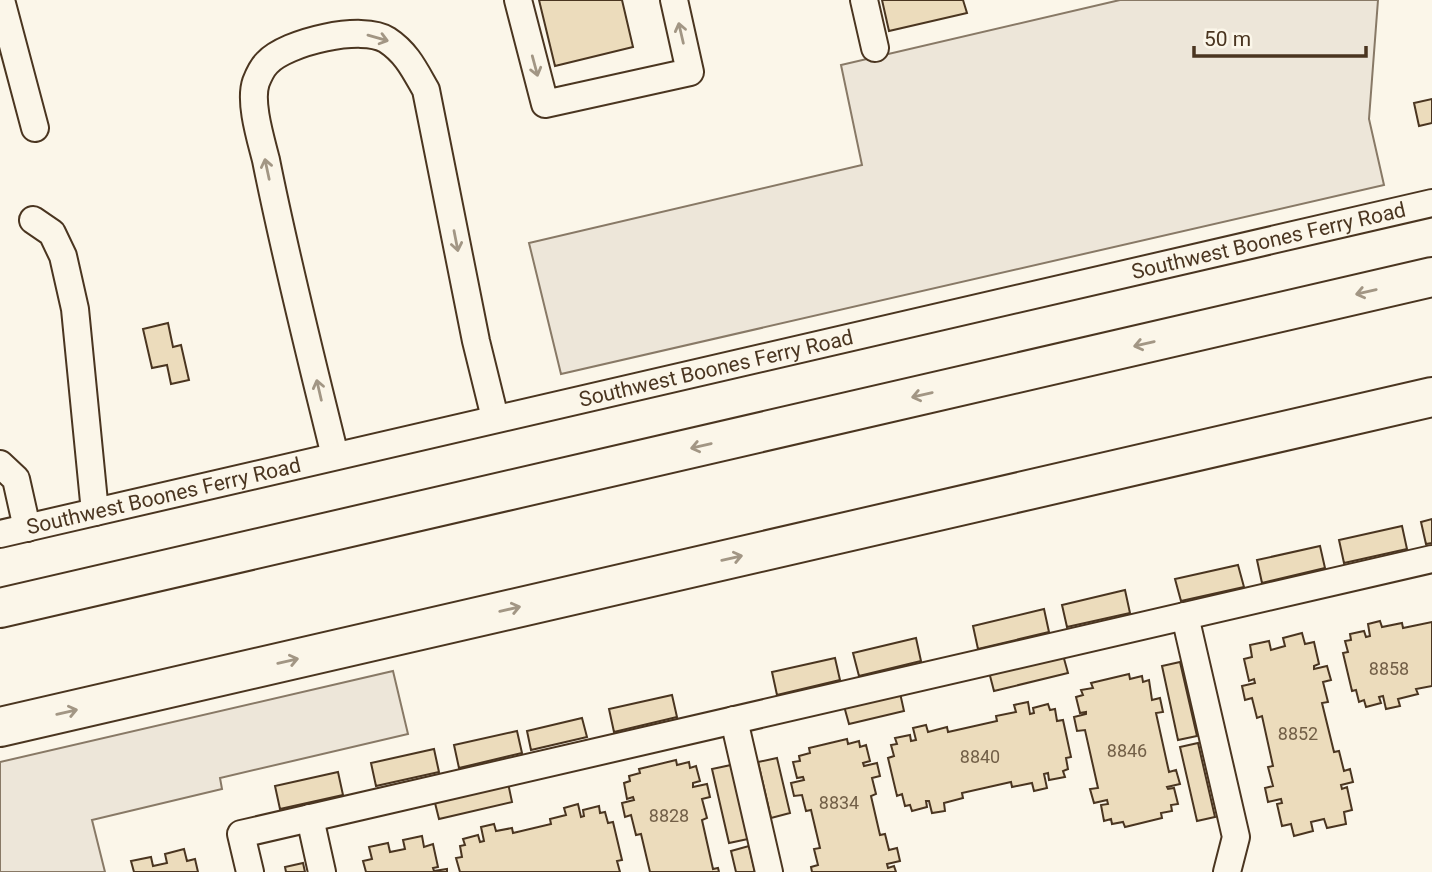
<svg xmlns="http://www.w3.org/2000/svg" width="1432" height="872" font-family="Roboto,sans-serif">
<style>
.green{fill:#ede6d9;stroke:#887966;stroke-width:2}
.building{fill:#ecdcbc;stroke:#4a3520;stroke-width:2}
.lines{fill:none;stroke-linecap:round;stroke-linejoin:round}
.minor-casing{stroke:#4a3520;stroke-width:30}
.highway-casing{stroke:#4a3520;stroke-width:42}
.minor{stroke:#fbf6e9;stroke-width:26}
.highway{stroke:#fbf6e9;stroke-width:38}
.oneway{stroke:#a29684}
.labels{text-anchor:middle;stroke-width:5;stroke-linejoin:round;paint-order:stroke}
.number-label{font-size:18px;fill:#725f47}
.street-label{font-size:21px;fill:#4a3520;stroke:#fbf6e9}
</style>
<rect width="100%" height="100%" fill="#fbf6e9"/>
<g class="green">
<path d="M1120,0h258l-9,119 15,66 -823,189 -32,-131 333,-78 -21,-100z"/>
<path d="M393,671l15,63 -188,44 2,11 -130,31 13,52h-105v-110z"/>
</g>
<g class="building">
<path d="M539,0h83l11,47 -78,19z"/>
<path d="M882,0h81l4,13 -78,18z"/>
<path d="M1432,99v24l-13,3 -5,-23z"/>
<path d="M168,323l5,24 8,-2 8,35 -18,4 -4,-19 -15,3 -9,-39z"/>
<path d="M1432,519v24l-6,1 -5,-22z"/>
<path d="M1402,526l5,23 -63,14 -5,-23z"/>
<path d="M1320,546l5,22 -63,15 -5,-23z"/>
<path d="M1238,565l6,22 -63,14 -6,-22z"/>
<path d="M1125,590l5,23 -63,14 -5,-22z"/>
<path d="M1044,609l5,23 -71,17 -5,-23z"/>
<path d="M1380,621l2,6 20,-4 1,5 29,-6v64l-16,3 2,5 -20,5 2,7 -14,3 -3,-13 -4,1 2,6 -15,4 -2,-7 -5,2 -3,-12 -4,1 -9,-38 5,-1 -3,-11 6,-1 -1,-6 14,-3 2,6 4,-1 -2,-12z"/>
<path d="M1302,633l3,11 9,-2 5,22 -5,2v3l13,-3 4,14 -8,2 5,20 -6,1 12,49 5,-1 5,20 6,-2 3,13 -12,3 1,4 5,-2 5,23 -8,2 2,12 -19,4 -3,-9 -13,3 2,9 -19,5 -3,-12 -9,2 -5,-22 5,-1 -1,-4 -13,3 -3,-14 8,-2 -5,-19 5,-1 -11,-50 -5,2 -5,-20 -7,2 -3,-14 13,-3 -1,-4 -5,2 -5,-22 8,-2 -2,-12 19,-4 2,9 14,-4 -2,-8z"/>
<path d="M916,638l5,23 -62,15 -6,-23z"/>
<path d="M1063,655l5,18 -74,18 -5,-19z"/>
<path d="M835,658l5,22 -63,15 -5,-23z"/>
<path d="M1180,662l17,74 -19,4 -16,-74z"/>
<path d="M1129,674l1,5 12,-3 1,6 6,-2 3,20 8,-2 3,14 -7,1 13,59 7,-2 4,14 -13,3 1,2 6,-1 4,16 -7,1 1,6 -11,2 1,5 -37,9 -2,-5 -11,2 -1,-5 -7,2 -3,-16 7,-1 -1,-4 -13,3 -4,-14 8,-1 -13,-58 -8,1 -3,-14 12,-3v-2l-6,1 -4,-16 7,-2 -2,-5 12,-2 -2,-5z"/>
<path d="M900,693l4,18 -55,13 -5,-18z"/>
<path d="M672,695l5,22 -63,15 -5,-23z"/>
<path d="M1028,702l2,12 4,-1 -1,-5 15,-4 2,6 5,-1 2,12 6,-1 8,37 -5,1 2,11 -5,2 2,6 -16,3 -1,-7 -4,1 3,14 -13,3 -2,-8 -20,4 -1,-5 -49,11 1,5 -19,5 1,8 -13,2 -3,-12h-3l1,6 -15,4 -2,-6 -5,1 -3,-12 -5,2 -9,-38 6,-2 -3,-11 6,-1 -2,-6 15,-3 1,6 5,-1 -3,-12 13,-3 2,7 19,-5 1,5 49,-11 -1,-5 20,-4 -2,-7z"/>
<path d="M582,718l5,19 -56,13 -4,-19z"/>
<path d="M517,731l5,22 -63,15 -5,-23z"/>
<path d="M847,739l1,5 11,-3 1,6 6,-2 4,16 -7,2 1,3 13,-3 3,13 -8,2 4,16 -5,2 9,39 5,-1 4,16 8,-2 3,13 -13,3 1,4 6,-2 2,6h-84l-1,-5 7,-2 -4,-16 6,-1 -9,-38 -5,1 -4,-16 -8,1 -3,-13 13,-3 -1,-3 -6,1 -4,-16 7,-1 -1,-5 11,-3 -1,-5z"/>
<path d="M1198,743l17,74 -18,4 -17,-74z"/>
<path d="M434,749l5,23 -63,14 -5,-23z"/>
<path d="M777,758l13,55 -19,5 -13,-56z"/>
<path d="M676,760l1,5 12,-3 1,6 6,-2 4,15 -7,2v4l14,-3 3,13 -8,2 5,19 -5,2 11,49 5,-1 1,4h-69l-9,-38 -5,1 -5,-20 -6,2 -3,-14 12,-3 -1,-3 -6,2 -3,-16 6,-2 -1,-5 11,-3 -1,-4z"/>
<path d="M731,765l17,74 -19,4 -17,-74z"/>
<path d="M338,772l5,23 -63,14 -5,-23z"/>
<path d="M508,783l4,19 -73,17 -5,-20z"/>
<path d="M578,804l3,13 3,-1 -1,-6 16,-4 1,7 5,-1 3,11 5,-1 9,38 -5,1 3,11h-160l-4,-14 6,-1 -2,-11 5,-1 -2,-6 15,-4 2,7 4,-1 -3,-14 13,-3 2,7 16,-3 1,5 38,-9 -1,-5 16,-4 -2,-7z"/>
<path d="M422,836l2,11 9,-3 5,23 -5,1 1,3 13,-2v3h-81l-3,-11 9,-2 -3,-12 19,-4 2,9 15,-3 -2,-9z"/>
<path d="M749,846l6,26h-19l-5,-21z"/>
<path d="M184,849l3,12 8,-2 3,13h-64l-3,-11 20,-4 2,9 14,-3 -2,-9z"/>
<path d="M303,863l2,9h-19l-1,-5z"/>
</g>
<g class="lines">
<g class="minor-casing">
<g id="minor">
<path d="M1,0l34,128"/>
<path d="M518,0l27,104 145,-32 -16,-72"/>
<path d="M864,0l11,48"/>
<path d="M33,220l19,13 11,23 12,53 20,203"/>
<path d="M335,456c-24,-98 -49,-196 -69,-296 -5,-20 -17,-58 -10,-78 2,-5 7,-15 11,-19 19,-21 96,-39 120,-23 20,13 28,31 39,50l50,251 19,77"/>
<path d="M0,464l16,15 11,49"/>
<path id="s1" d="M0,534l1432,-331"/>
<path d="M1185,616l51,221 -9,35"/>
<path d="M734,720l35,152"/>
<path d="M310,818l12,54"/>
<path d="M250,872l-9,-38 1191,-275"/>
</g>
</g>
<g class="highway-casing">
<g id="highway">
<path d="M0,608l1432,-331"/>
<path d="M0,727l1432,-330"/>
</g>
</g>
<use href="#minor" class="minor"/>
<use href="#highway" class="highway"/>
</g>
<defs><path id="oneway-shaft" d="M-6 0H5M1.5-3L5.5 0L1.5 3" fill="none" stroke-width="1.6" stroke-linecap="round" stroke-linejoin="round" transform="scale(1.75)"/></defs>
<g class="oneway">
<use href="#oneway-shaft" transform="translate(681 33) rotate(-103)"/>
<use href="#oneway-shaft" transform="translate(378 38) rotate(16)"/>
<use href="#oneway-shaft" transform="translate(535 66) rotate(75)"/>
<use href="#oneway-shaft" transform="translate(267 169) rotate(-102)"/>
<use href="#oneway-shaft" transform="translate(456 241) rotate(79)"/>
<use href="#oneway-shaft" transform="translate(1366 292) rotate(167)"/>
<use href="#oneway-shaft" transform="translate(1144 344) rotate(167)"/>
<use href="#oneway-shaft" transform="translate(319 390) rotate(-103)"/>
<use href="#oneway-shaft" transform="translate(922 395) rotate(167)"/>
<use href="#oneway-shaft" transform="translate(701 446) rotate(167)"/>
<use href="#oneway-shaft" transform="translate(732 558) rotate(-13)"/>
<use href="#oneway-shaft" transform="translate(510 609) rotate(-13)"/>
<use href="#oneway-shaft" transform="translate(288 661) rotate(-13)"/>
<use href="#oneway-shaft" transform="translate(67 712) rotate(-13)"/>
</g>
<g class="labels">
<g class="number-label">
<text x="1389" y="675">8858</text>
<text x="1298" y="740">8852</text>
<text x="1127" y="757">8846</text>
<text x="980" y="763">8840</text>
<text x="839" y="809">8834</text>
<text x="669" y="822">8828</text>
</g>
<g class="street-label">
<text dy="7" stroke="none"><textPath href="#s1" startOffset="1302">Southwest Boones Ferry Road</textPath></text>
<text dy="7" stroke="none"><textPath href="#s1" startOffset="735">Southwest Boones Ferry Road</textPath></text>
<text dy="7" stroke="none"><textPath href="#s1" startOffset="168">Southwest Boones Ferry Road</textPath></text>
</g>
</g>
<path d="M1194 46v10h172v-10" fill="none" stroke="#4a3520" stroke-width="3.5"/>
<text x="1204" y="46" font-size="21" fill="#4a3520" stroke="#fbf6e9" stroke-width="5" paint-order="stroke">50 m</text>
</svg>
